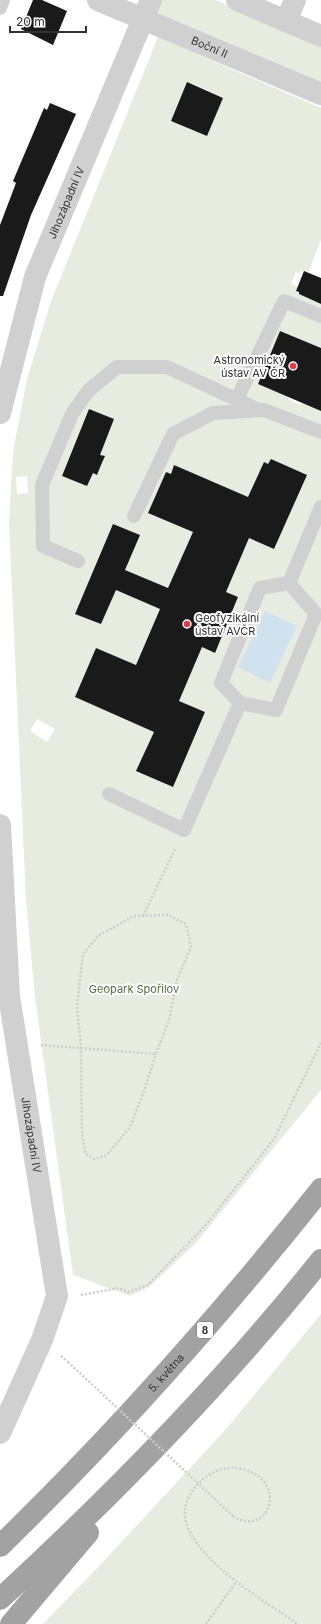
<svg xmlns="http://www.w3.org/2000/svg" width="321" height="1624" font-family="Inter,sans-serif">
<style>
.green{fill:#e6ecdf;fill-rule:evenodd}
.water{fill:#cfe2ee}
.building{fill:#1a1a1a}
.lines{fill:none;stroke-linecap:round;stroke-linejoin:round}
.path{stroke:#cdcdcd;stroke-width:2.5;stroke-dasharray:2 2;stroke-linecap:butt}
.service{stroke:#d0d0d0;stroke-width:14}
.minor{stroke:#d0d0d0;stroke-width:22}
.trunk{stroke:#a2a2a2;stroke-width:22}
.path-bridge{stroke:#cdcdcd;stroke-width:2.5;stroke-dasharray:2 2;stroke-linecap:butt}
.poi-dot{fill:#e63946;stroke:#fff;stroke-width:1.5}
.labels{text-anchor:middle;stroke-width:4;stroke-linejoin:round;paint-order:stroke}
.shield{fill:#fff;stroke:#707070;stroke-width:1}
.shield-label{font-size:10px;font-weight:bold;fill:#333}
.street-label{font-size:11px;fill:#333;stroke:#fff}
.poi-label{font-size:11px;fill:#333;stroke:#fff;text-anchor:end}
.park-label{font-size:11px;fill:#56703f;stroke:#fff}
</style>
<rect width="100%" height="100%" fill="#fff"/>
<g class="green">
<path d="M161,0h55l105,46v40l-161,-69 -3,-7z"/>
<path d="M158,37l163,71v132l-13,33 -7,-3 -2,4 -3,-2 -5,12 7,3 -2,4 3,1v2l22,10v44l-41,-17 -22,53 29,12 1,3 12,6 3,-2 18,8v679l-125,153 -47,44 -19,9 -57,-21 -38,-278 -9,-97 -17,-377 3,-54 2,-23 13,-67 23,-75zM187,82l36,15 -16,39 -36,-15zM89,409l25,10 -14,36 4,2 -7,18 -4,-2 -6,13 -25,-10zM271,459l36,16 -33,74 -25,-11 -23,54 12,5 -5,14 -5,-2 -14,44 -12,-6 -23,54 26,11 -33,75 -35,-16 17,-39 -79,-35 21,-49 42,18 1,-2 -2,-1 53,-125h3l2,-5 -43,-29 14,-32 5,2 3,-9 78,35 6,-26 8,-5 -4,-2 2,-5 4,2zM27,476l1,17 -11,1 -1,-17zM113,524l27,11 -15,35 31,13 -9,20 -31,-13 -15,34 -26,-10zM37,719l18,10 -8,13 -17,-11z"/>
<path d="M321,1314v310h-278l59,-61 125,-135z"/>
</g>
<path class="water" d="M265,611l32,15 -27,57 -32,-16z"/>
<g class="building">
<path d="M33,0h9l25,11 -14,34 -32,-16z"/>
<path d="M187,82l36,16 -16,38 -36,-15z"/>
<path d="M50,103l26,11 -45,101 -28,81h-3v-71l16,-42 -3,-2 31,-73 3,2z"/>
<path d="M304,271l17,7v26l-22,-10v-2l-3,-1z"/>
<path d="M280,331l41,17v63l-63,-27z"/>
<path d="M89,409l25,10 -14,36 5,1 -4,9 -4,10 -4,-2 -6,13 -25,-10z"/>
<path d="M271,459l36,16 -33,74 -25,-11 -23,54 12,5 -23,56 -13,-6 -23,54 26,11 -32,75 -37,-16 18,-39 -79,-35 21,-49 40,17 24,-56 -44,-19 -15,34 -26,-10 38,-90 27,11 -15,35 43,18 25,-56 -45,-19 18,-41 5,2 3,-9 74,32 16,-35 4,2z"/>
</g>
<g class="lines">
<g class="path">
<path d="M143,916l32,-67"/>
<path d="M41,1045l115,9 13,-34 8,-40 14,-33 -5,-23 -18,-9 -34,1 -36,20 -15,18 -6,52 4,42 1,84 3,21 9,6 13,-4 23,-28 13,-33 13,-40"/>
<path d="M81,1295l38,-7 9,4 20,-7 57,-59 69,-87 47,-96"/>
<path d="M61,1356l7,6"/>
<path d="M233,1516c36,23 57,-36 9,-47 -13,-3 -24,0 -35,7 -12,9 -22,22 -22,37 -1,41 82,90 113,111"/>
<path d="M206,1624l30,-42"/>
</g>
<g class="service">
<path d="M0,8l3,-8"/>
<path d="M237,399l47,-98 37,15"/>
<path d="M134,516l39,-82 40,-21 51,-3 57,22"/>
<path d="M78,561l-35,-15 -1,-61 30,-71 16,-23 29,-24h50l92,43"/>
<path d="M289,583l27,31 -40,96 -36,-7 -19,-20 39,-95z"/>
<path d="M289,583l32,-76"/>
<path d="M109,794l75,36 56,-127"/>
</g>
<g class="minor">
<path id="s1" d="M98,0l223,94"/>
<path d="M237,0l84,36"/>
<path d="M286,21l9,-21"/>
<path id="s2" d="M0,413l35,-136 116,-277"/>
<path id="s3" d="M0,825l9,171 48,300 -15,44 -42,93"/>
</g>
<g class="trunk">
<path id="s4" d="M0,1546c115,-112 221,-231 321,-357"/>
<path d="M0,1599c115,-106 224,-217 321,-339"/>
<path d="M11,1624l77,-91"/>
</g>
<path class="path-bridge" d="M68,1362l165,154"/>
</g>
<g class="poi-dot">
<circle cx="293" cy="366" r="4"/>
<circle cx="187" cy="624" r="4"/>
</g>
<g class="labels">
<rect class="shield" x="197" y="1322" width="16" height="16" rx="3"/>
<g class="shield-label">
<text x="205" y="1334">8</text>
</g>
<g class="street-label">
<text dy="4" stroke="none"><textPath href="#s1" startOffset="121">Boční II</textPath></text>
<text dy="4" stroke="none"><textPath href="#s2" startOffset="221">Jihozápadní IV</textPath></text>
<text dy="4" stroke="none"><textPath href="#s3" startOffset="312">Jihozápadní IV</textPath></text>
<text dy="4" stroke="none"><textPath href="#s4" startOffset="240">5. května</textPath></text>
</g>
<g class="poi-label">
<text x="285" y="364">Astronomický<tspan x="285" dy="13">ústav AV ČR</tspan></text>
<text x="195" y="622" text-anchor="start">Geofyzikální<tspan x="195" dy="13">ústav AVČR</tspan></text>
</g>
<g class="park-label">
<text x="134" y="993">Geopark Spořilov</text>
</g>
</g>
<path d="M10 26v6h76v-6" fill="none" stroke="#333333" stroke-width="2"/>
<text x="16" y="26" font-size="12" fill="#333333" stroke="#ffffff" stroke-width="3" paint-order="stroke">20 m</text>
</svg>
